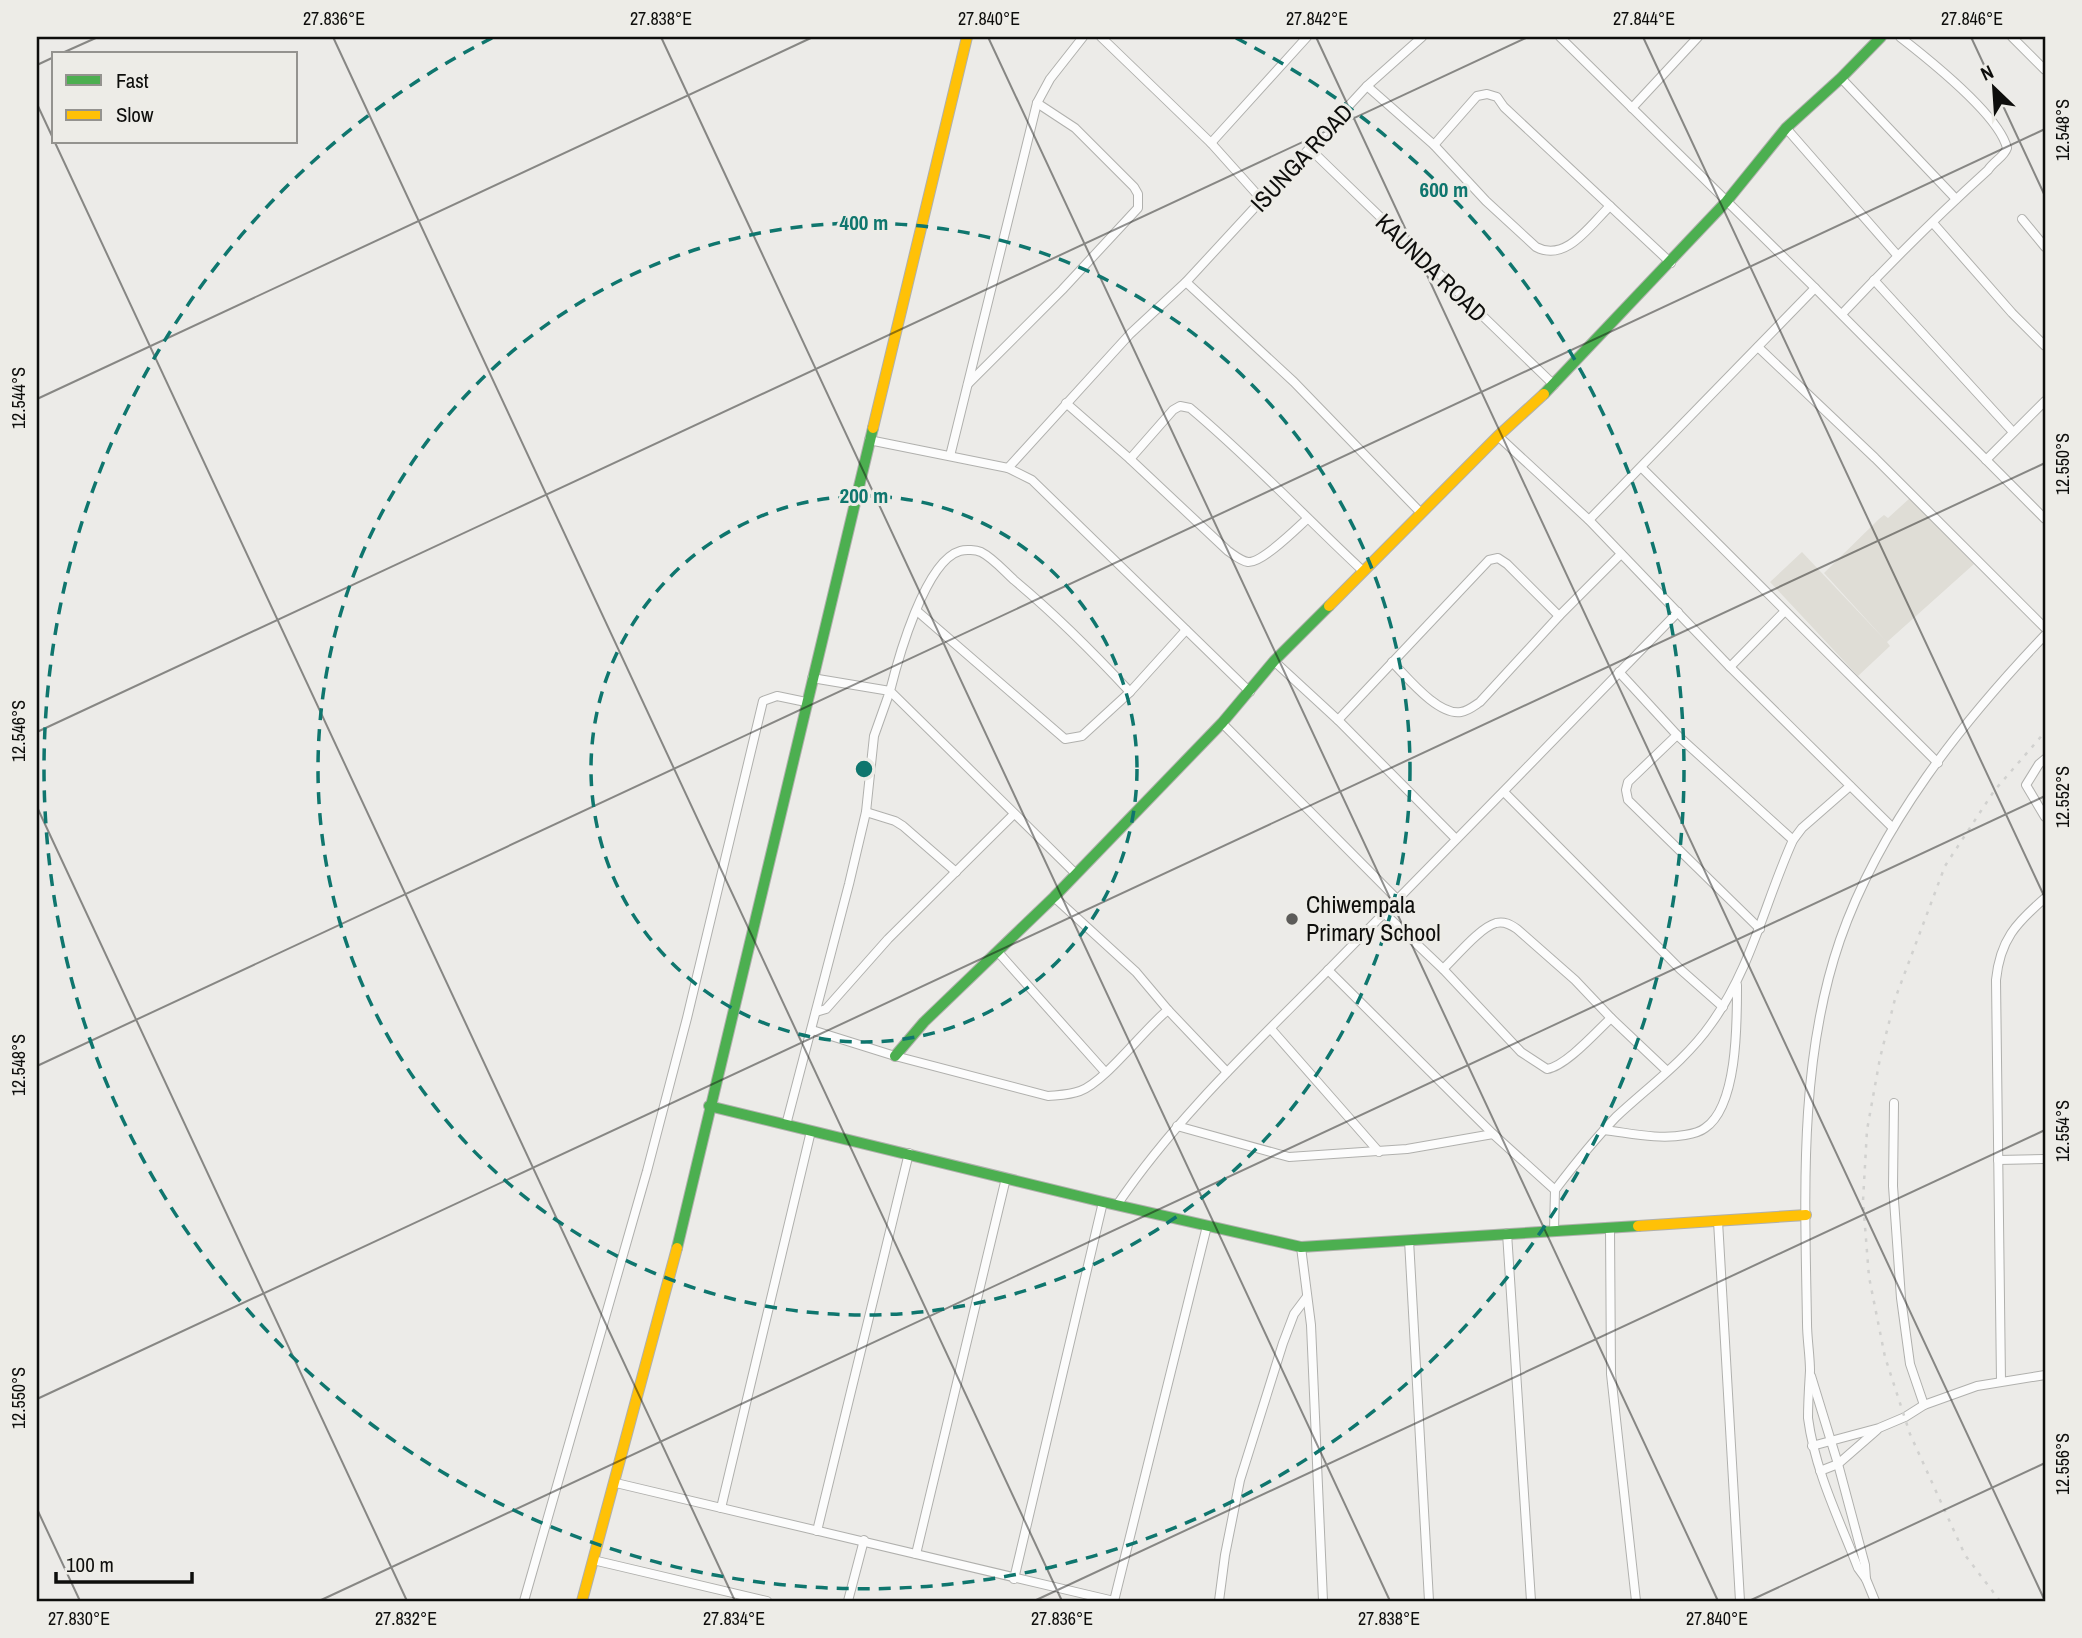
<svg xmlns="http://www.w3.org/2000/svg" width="2082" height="1638" font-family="'Archivo Narrow',sans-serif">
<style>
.built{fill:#dfddd6}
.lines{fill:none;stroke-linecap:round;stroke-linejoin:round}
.street-casing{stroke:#b0b0ad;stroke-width:10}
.fast-casing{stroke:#b0b0ad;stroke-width:12}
.slow-casing{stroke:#b0b0ad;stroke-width:12}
.street{stroke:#fcfcfc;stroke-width:8}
.fast{stroke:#4caf50;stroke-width:10}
.slow{stroke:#ffc107;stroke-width:10}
.rail{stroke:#d1d1cf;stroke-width:2.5;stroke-dasharray:3.5 7;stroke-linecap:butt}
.ticks{fill:none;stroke:#0e0e0c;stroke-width:2;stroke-opacity:0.45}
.ring{fill:none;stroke:#0f766e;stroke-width:3.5;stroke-dasharray:12 9}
.poi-dot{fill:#5c5b59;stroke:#edece7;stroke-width:2.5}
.labels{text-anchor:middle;stroke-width:6;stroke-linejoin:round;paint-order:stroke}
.street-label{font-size:24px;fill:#0e0e0c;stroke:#edece7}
.poi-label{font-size:24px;fill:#0e0e0c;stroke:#edece7;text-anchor:start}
.centre{fill:#0f766e;stroke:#edece7;stroke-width:3.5}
.ring-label{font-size:21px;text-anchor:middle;font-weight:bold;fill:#0f766e;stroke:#edece7;stroke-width:6;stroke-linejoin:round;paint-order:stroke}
.neatline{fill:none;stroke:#0e0e0c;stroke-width:2.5}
.ticks-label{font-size:18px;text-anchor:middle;fill:#0e0e0c}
</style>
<rect width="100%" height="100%" fill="#ecebe8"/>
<path class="built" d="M1910,498l64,66 -87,78 3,4 -32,30 -88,-94 32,-30 84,89 -62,-68 55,-54 5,-4 4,3z"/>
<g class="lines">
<g class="street-casing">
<g id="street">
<path d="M1101,37l110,106 52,58"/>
<path d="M1560,37l255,251 230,231"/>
<path d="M2012,37l33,33"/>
<path d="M1841,78l115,121"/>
<path d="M1367,86l67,59 52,56 50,46c30,16 54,-22 74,-41"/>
<path d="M1632,108l66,-71"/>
<path d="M1786,128l111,127"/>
<path d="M1211,143l96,-106"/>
<path d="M1434,145l43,-49 10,-2 10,3 7,10 167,156"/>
<path d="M1310,149l244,236"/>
<path d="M2022,219l23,28"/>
<path d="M1933,223l79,90 33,33"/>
<path d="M1874,280l139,152"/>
<path d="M1186,282l108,100 127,131"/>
<path d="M1842,314c47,-50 95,-98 146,-144 6,-9 16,-13 19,-22 -8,-33 -80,-90 -107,-111"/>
<path d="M1758,347l117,111 170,170"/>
<path d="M968,384l94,-94 76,-82v-14l-4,-7 -59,-59 -38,-25"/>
<path d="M1066,403l64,56 98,92c6,4 13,10 20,11 14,1 48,-33 59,-43"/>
<path d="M1498,436l91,84 141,147 163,161"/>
<path d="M869,440l139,28 24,12 218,212"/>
<path d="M950,456l87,-353 13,-24 33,-42"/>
<path d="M1130,459l43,-49 7,-4 10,2c61,51 115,109 173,163"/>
<path d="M1986,460l59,-59"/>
<path d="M1008,468l122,-134 56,-52 181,-196 55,-49"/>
<path d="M1642,468l296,295"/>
<path d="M1589,520l226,-232"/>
<path d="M917,611l148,128 17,-3 48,-44 56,-62"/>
<path d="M1274,661l64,59 118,119"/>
<path d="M1392,662c15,15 46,54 69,50 7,-1 13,-6 19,-10l79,-86 62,-62"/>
<path d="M1730,667l54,-55"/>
<path d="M1619,672l58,63 -49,47 -2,8 2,10 132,129"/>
<path d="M1338,720l151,-160 9,-2 9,6 52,52"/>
<path d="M1222,723l175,176"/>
<path d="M1677,735l116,105"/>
<path d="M2045,759l-6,5 -13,21 19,32"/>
<path d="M1504,792l176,177 43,38"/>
<path d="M866,812l29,9 8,5 53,46"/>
<path d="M1075,873l-185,-182c8,-32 35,-130 70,-140 6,-2 16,-1 21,1 12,6 23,19 33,28 42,35 79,72 116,112"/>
<path d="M1054,897l82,75 32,38 59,62"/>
<path d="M1384,913l59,56 78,83 26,17c19,-3 49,-37 64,-51l56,53"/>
<path d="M998,952l107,120"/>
<path d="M1443,969c13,-12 36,-41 53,-46 8,-2 14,1 21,6l58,51 36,38"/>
<path d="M1328,970l165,164"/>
<path d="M816,1012l10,-3 62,-70 125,-124"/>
<path d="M1271,1029l108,123"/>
<path d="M812,1030l83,26 153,40c10,-1 22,-1 32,-5 25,-9 64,-62 88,-81"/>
<path d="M1894,1103l-1,83 8,112 9,66 14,41"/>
<path d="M786,1125l63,-241 17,-72 8,-76 16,-45 -78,-13"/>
<path d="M1177,1126l112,31 118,-8 86,-15 62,56 -1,41"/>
<path d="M1604,1130c26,3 55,10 81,5 6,-1 15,-3 20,-7 33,-22 32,-107 32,-143"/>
<path d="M1998,1160l47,-1"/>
<path d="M1555,1190c19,-25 39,-50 61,-73 32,-30 70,-57 95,-93 40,-55 54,-122 82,-184l9,-12 48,-42"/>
<path d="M1117,1205c63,-93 146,-168 224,-248 113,-115 225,-229 337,-345"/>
<path d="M1718,1221l22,380"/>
<path d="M1610,1228l1,146 25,227"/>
<path d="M1507,1233l24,368"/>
<path d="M1409,1240l20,361"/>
<path d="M1301,1247l10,78 12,276"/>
<path d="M1811,1376l27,88 27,101 1,14"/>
<path d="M2001,1381l-5,-401c4,-40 20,-57 49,-82"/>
<path d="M1812,1446l67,-18 26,-11 19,-12 53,-19 68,-11"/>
<path d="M1820,1471l18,-7 39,-34"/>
<path d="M616,1483l498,118"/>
<path d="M721,1508l90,-377"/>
<path d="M817,1531l92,-378"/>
<path d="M916,1554l90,-376"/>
<path d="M593,1560l174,41"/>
<path d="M1014,1579l89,-377"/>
<path d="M524,1601l123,-430 40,-153 76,-317 14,-5 29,6"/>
<path d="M848,1601l16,-61"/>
<path d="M1114,1601l93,-375"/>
<path d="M1219,1601l6,-46 15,-75 43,-137 11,-29 12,-16"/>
<path d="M1875,1601l-9,-22 -8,-11c-19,-49 -43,-97 -50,-150 0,-16 1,-31 2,-47 0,-16 -3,-32 -3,-48 -2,-127 -9,-261 33,-383 40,-115 122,-218 205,-305"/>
</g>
</g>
<g class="fast-casing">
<g id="fast">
<path d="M1544,394l182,-192 60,-74 55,-50 40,-41"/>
<path d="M895,1056l29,-34 130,-125 168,-174 52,-62 55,-55"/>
<path d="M709,1106l394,96 198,45 337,-21"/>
<path d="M677,1248l196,-820"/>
</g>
</g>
<g class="slow-casing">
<g id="slow">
<path d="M873,428l94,-391"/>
<path d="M1329,606l169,-170 46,-42"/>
<path d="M1638,1226l168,-11"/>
<path d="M582,1601l95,-353"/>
</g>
</g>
<use href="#street" class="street"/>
<use href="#fast" class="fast"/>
<use href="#slow" class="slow"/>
<path class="rail" d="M2000,1601l-35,-46 -55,-121 -25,-77 -16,-80 -6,-76 4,-71 13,-72 15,-59 50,-133 49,-75 51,-59"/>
</g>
<path class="ticks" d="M333,37l729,1564M661,37l729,1564M988,37l730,1564M1316,37l729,1564M1643,37l402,861M1971,37l74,159M60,54l38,-17M37,65l17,-8M37,104l698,1497M37,399l776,-362M37,732l1491,-695M37,807l370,794M37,1066l2008,-937M37,1399l2008,-936M37,1509l43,92M319,1601l1726,-805M1034,1601l1011,-471M1749,1601l296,-138"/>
<g class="ring">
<circle cx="864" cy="769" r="273"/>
<circle cx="864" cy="769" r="546"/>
<path d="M1236 38A820 820 0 1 1 492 38"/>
</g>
<circle class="poi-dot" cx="1292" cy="919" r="7"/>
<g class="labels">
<g class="street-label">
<text transform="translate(1302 158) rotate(-47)" y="8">ISUNGA ROAD</text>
<text transform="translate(1431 268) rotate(44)" y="8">KAUNDA ROAD</text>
</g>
<g class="poi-label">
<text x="1306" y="913">Chiwempala<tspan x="1306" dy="28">Primary School</tspan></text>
</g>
</g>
<circle cx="864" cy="769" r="10" class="centre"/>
<g class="ring-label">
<text x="1444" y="197">600 m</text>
<text x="864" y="230">400 m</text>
<text x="864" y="503">200 m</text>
</g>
<rect width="2082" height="1638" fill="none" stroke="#edece7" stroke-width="77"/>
<rect x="52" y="52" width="245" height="91" fill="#edece7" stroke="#94938f" stroke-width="2"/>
<rect x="66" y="75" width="35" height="10" fill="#4caf50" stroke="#94938f" stroke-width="2"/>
<text x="116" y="88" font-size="21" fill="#0e0e0c">Fast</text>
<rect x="66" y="110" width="35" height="10" fill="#ffc107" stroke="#94938f" stroke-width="2"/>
<text x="116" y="122" font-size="21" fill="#0e0e0c">Slow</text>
<g transform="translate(1994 88) rotate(335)" stroke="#edece7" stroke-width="5" paint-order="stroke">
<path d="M0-5L12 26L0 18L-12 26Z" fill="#0e0e0c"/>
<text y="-10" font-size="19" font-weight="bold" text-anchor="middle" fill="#0e0e0c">N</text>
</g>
<path d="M56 1572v10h136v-10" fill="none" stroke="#0e0e0c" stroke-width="3.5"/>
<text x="66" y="1572" font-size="21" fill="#0e0e0c" stroke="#edece7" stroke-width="5" paint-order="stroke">100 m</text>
<rect x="38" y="38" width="2006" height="1562" class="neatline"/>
<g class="ticks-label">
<text x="334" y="25">27.836°E</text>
<text x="661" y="25">27.838°E</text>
<text x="989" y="25">27.840°E</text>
<text x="1317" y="25">27.842°E</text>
<text x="1644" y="25">27.844°E</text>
<text x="1972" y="25">27.846°E</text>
<text transform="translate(2063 130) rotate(-90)" y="6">12.548°S</text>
<text transform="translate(19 398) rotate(-90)" y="6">12.544°S</text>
<text transform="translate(2063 464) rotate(-90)" y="6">12.550°S</text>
<text transform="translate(19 731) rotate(-90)" y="6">12.546°S</text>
<text transform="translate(2063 797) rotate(-90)" y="6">12.552°S</text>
<text transform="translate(19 1065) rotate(-90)" y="6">12.548°S</text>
<text transform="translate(2063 1131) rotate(-90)" y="6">12.554°S</text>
<text transform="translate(19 1398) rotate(-90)" y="6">12.550°S</text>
<text transform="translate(2063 1464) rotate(-90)" y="6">12.556°S</text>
<text x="79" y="1625">27.830°E</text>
<text x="406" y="1625">27.832°E</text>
<text x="734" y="1625">27.834°E</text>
<text x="1062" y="1625">27.836°E</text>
<text x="1389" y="1625">27.838°E</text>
<text x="1717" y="1625">27.840°E</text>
</g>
</svg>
